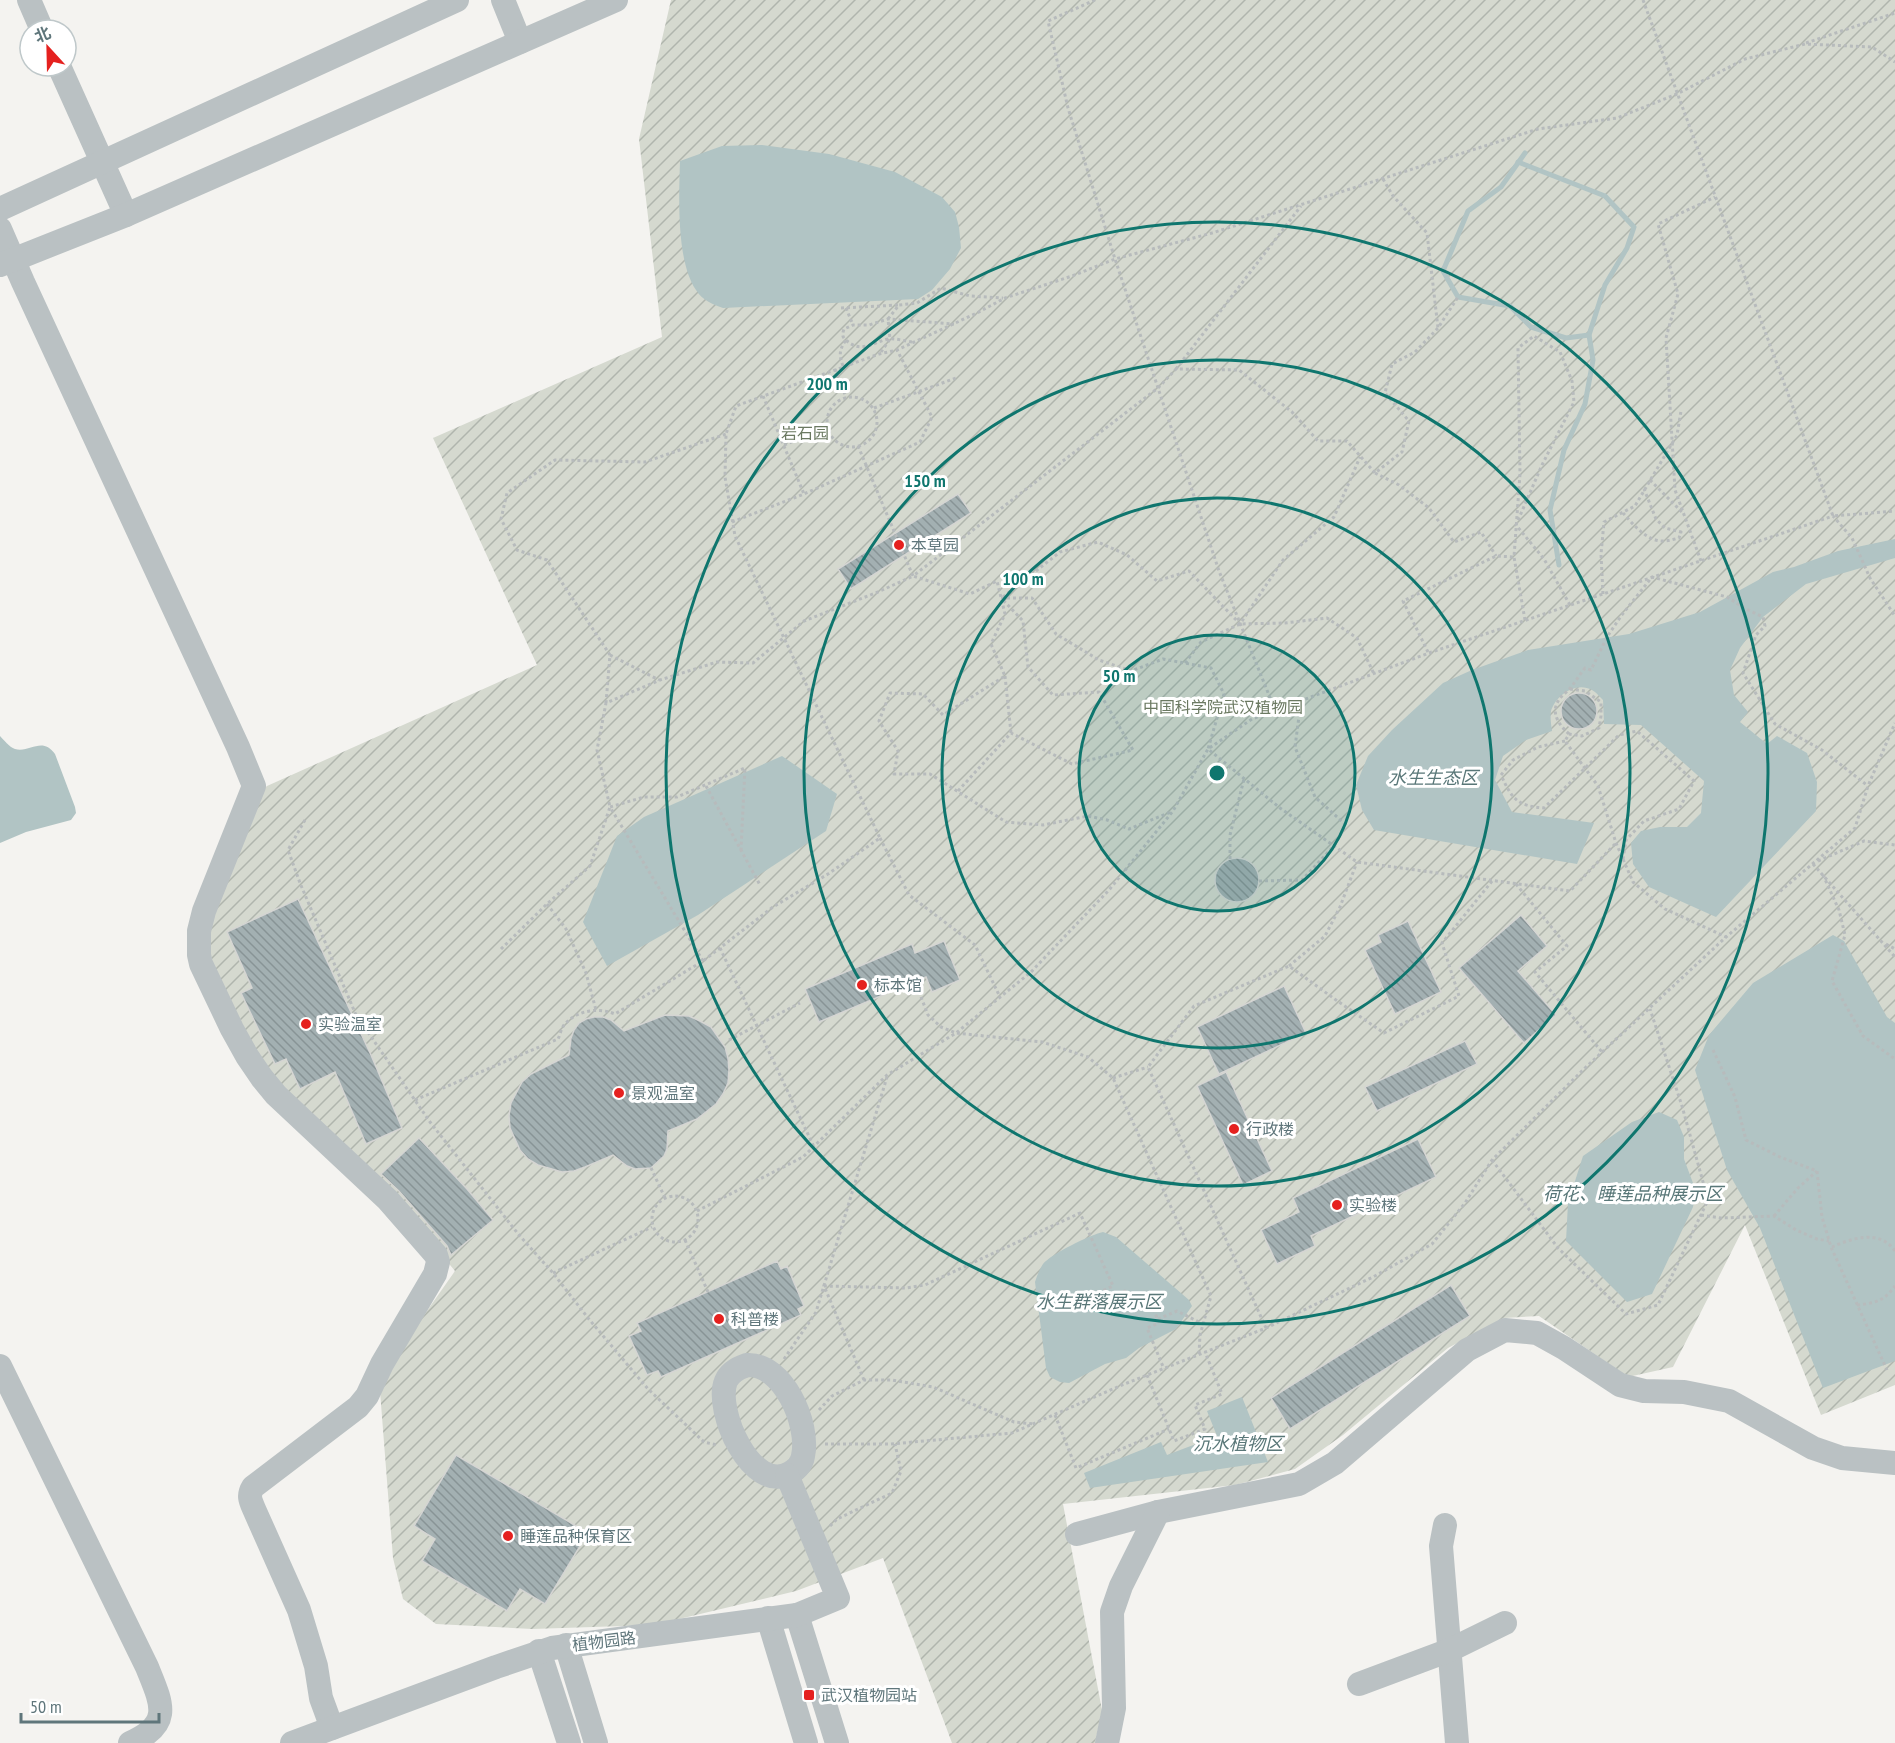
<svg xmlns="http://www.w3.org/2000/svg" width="1895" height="1743" font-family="'PT Sans Narrow','Noto Sans SC',sans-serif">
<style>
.garden{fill:url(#garden-furrows)}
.water{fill:#b1c4c4}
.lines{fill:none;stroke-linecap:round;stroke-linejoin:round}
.stream{stroke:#b1c4c4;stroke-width:5}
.building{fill:url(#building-back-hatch);stroke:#d5d5d3;stroke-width:1.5}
.path{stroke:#b7bbbc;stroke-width:3;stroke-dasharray:3 3;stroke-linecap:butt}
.minor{stroke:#bac1c3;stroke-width:24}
.ring{fill:none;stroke:#0f766e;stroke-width:3}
.poi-dot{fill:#e5211f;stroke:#fff;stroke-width:2}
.labels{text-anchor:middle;stroke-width:6;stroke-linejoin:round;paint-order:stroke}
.park-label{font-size:16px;fill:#6b7961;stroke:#fff}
.poi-label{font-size:16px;fill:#5f767b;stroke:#fff;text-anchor:start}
.street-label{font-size:16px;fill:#5f767b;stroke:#fff}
.water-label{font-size:18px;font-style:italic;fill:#597778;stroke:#fff}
.centre{fill:#0f766e;stroke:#fff;stroke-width:3}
.ring-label{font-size:18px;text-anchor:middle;font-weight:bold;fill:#0f766e;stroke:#fff;stroke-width:6;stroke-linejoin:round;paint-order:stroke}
</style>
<defs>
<pattern id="garden-furrows" width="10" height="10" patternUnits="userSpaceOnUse" patternTransform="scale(1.5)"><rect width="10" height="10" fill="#d5d9cf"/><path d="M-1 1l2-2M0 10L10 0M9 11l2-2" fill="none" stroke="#b0b5ad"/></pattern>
<pattern id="building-back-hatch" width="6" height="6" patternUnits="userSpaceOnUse" patternTransform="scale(1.5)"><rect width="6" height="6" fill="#a3b0b2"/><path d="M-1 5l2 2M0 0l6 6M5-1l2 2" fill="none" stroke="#889496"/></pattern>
</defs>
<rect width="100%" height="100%" fill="#f4f3f0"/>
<path class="garden" d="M671,0h1224v1385l-74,30 -76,-190 -72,142 -45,10 -89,-61 -35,2 -56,30 -105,87 -48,34 -60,16 -172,19 39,206 -7,33h-143l-69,-185 -87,33 -142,34 -122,4 -96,-5 -33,-25 -10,-41 -13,-167 4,-19 71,-101 -72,-87 -119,-112 -52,-108 -2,-11 -1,-23 52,-139 6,-5 270,-121 -104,-227 229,-101 -23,-198z"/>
<g class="water">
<path d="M762,145l67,9 66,18 47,25 13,15 4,15 2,21 -11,21 -18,21 -14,9 -195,9c-11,-4 -21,-8 -27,-18 -20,-29 -17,-94 -16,-129l42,-15z"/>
<path d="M1895,539v19l-89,26 -43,33 -23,31 -10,22 4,25 14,17 -8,10 27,22 10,-8 30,17 10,29 -1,29 -100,106 -67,-30 -16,-23 -2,-21 10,-12 19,-4h27l14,-14 3,-32 -63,-56 -37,-1 -1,-24c-3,-3 -7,-8 -11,-10 -16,-9 -36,5 -41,21 -1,6 0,13 1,20l-26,9 -23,16 -8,24 17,32 82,11 -17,41 -203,-34 -12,-20 -6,-25 12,-29 24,-26 51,-47 29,-13 56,-20 101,-16 71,-22 73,-40 21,-5 44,-16z"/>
<path d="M0,736c4,4 9,11 15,13 15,4 27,-13 40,5l20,53 1,6 -5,7 -45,12 -26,11z"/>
<path d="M782,756l55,38 -11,37 -128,84 -91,51 -24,-44 34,-86 27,-19z"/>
<path d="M1833,935l11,6 43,76 8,6v338l-72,27 -63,-160 -33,-58 -32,-100 14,-35 44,-52z"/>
<path d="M1659,1112l18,8 7,17v22l12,32 -3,16 -41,87 -25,8 -61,-61 2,-38 15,-47 49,-34z"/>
<path d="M1103,1232l13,5 73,63 3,6 -16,23 -37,19 -13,10 -21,6 -36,19 -9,-1 -10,-5 -4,-9 -11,-86c2,-6 4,-12 8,-18 8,-10 47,-29 60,-32z"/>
<path d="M1242,1397l26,65 -178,26 -6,-15 77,-31 6,13 50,-19 -10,-25z"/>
</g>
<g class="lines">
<g class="stream">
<path d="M1525,153l-24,34 -33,24 -25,60 15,26 52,9 21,21 35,11 23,-3"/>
<path d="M1518,162l87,34 29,31 -7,21 -22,37 -16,50 4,25 -8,44 -21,46 -14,60 9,55"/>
</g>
</g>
<g class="building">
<path d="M958,494l13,19 -120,76 -13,-20z"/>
<circle cx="1579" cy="711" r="18"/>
<circle cx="1237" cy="880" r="22"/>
<path d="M298,899l73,156 31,73 -36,16 -31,-72 -35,17 -14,-30 -11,5 -34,-71 11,-5 -25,-56z"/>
<path d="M1521,915l26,31 -29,25 38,44 -32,28 -65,-75z"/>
<path d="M1408,921l33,71 -46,22 -30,-64 16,-8 -3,-7z"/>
<path d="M944,941l16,39 -28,12 -6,-15 -107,45 -14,-33 107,-45 3,9z"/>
<path d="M1284,986l22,47 -87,41 -22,-47z"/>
<path d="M665,1015l24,1 11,5 11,6 14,20 3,11 1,12 -1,13 -5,11 -7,10 -19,15 -29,12 -1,18 -3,7 -13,12 -16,1 -8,-3 -14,-11 -28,12 -11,4 -12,1 -24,-7 -10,-6 -8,-9 -10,-22 -1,-12 2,-13 11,-21 9,-8 38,-19 2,-17 3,-8 5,-7 7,-4 8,-2h9l8,3 13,11z"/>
<path d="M1465,1041l12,23 -100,47 -12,-24z"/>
<path d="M1226,1072l46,99 -29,14 -46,-99z"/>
<path d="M419,1138l48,51 26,31 -42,35 -4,-9 -48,-55 -18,-17z"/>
<path d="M1418,1139l18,38 -125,59 4,10 -38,18 -16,-34 38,-18 -6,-14z"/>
<path d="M777,1261l4,8 6,-3 17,40 -6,3 3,6 -140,62 -3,-6 -11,4 -18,-39 12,-5 -4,-8z"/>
<path d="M1451,1285l19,31 -180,113 -19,-31z"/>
<path d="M456,1455l132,78 -43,71 -25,-15 -13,22 -85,-50 13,-22 -21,-13z"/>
</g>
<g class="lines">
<g class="path">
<path d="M1095,0l-47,21 20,87 47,151 104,312 56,139"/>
<path d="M1643,0l190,516 62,-5"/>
<path d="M1806,43l89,-30"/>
<path d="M1383,179l10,17 34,37 11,95"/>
<path d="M841,308l58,-3"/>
<path d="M846,308l7,17"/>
<path d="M912,342c-8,-1 -17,-4 -24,-3 -16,4 -27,14 -41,2 -5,-4 -5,-6 -3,-12l9,-4h16l19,-6 66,5"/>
<path d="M881,352l9,-13 -2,-20 11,-14 18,-2 24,-15 29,8 33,2"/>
<path d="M843,366c-4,-11 -4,-16 3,-26"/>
<path d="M835,369l11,28"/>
<path d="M1176,369l125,-163"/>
<path d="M763,396l41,98"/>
<circle cx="852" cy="422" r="25"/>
<path d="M874,408l82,-30"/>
<path d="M784,445l43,-17"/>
<path d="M858,446l55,130 245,-188 18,-19 63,1 53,42 26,29h29l28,32 27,-21 7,-31 -24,-28 7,-29 23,-12 23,-24 20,-31"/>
<path d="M1375,473l24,12 30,23 25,34 27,-10 15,24"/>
<path d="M1650,480l33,33"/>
<path d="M1623,513c10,11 24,29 41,28 5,0 10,-2 15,-3l2,-6 -16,-4 -9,-9 -12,-30"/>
<path d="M732,522l72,-28 116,-52 12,-25 -35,-67"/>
<path d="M1701,561l-26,-71 -9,-152 12,-44 -20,-70 57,-27"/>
<path d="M1603,594l-2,-40 3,-32 31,-16 42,-71 4,-24"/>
<path d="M1003,597l57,-45 38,-10 29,13 30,26 32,-10 51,53 43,-64 51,-43 26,-60"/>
<path d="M1001,598h31l24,36 43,26 32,11 32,-12 48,9 13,26 -16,55 72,59 77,54 213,29 46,-48"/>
<path d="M1525,620l-11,-63 6,-83 -2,-126 16,-12 26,16 12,29 2,21 -32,63 -26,60 28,34 26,46"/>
<path d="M1428,652l-25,-51 93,-45 18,1"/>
<path d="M610,655l49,25"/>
<path d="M1185,663l16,-21 39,-18 45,-1 42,-5 30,20 17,36"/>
<path d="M1005,676l6,57"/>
<path d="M1570,689l15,2 16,11v14l-2,12 -17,8 -13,-2 -4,7 33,45 18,57 17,39 32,27 61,28"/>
<path d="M606,703l4,-48 -63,-95 -30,-10 -16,-31 6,-26 48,-33 90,2 81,-28"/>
<path d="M1569,734c-11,-10 -20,-23 -8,-37 3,-3 7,-6 10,-10 5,-6 9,-13 14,-19l6,2 16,-33 14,-21 31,-39 75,20 17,11 19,9 2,9 -9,9 -13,38 32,51 47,26 46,36"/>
<path d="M1565,741l-27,6 -25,13 -12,15c11,24 16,31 43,33l75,-73 18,-4 57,50 -15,28 -35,12 -18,19 -3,19"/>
<path d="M706,786l54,99"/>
<path d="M958,791l53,-58 61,31 61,-14 -34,-58 -46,3 -25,-28 -5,-46 -20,-21"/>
<path d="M305,820l-17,30 12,33 56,132 74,107 89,113 34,38 35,45 60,71 56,53 13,3"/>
<path d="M880,838l29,57 66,50 25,52"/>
<path d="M1230,859v-24l14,-56"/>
<path d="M1818,861l46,-20 31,4"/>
<path d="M1813,864l82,93"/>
<path d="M1823,875l16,35 6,25 -13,46 31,55 32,23"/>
<path d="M1259,881l43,-1 32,-34 12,-21 -31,-28 -20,-50 6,-46"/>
<path d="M1516,884l51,62 -32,26 67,80"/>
<path d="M547,904l19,25 20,44 10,37"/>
<path d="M1886,944l9,5"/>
<path d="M720,948l94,199"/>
<path d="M501,949l46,-45 43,-38 20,-59 -13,-57 9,-47 54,-23 57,-18 36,1 51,-42 74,-29 35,-16 57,18 27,-13 8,33 -14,30 14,32 -62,39 -20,-21 -33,-1 -11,28 19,30 -4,23h36l76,48 37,3 45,-9 19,4 22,9 42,-17"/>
<path d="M703,961l-93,-154 34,-10h33l68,-29 -4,82"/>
<path d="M1289,966l36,-30 15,-29 17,-45"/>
<path d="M921,997l7,18 13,12 15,6 86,9 46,15 25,21 98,218 -11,39 -1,19"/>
<path d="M729,1040l71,-37"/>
<path d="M1713,1050l22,47 11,43 34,17 37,14 5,46 9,30 56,123"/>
<path d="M1113,1078l35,-11"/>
<path d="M415,1100l143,-61c2,-4 3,-10 6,-14 13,-15 34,-18 51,-11l88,-53 70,-54 55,-33 52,-36 -145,-302 -10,-59 1,-43 10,-28 143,-52 18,-4 80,-37 28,-15 67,-22 43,-17 97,-26 326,-104 79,-11 60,-24 68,-35 60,-15 67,3 23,15"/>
<path d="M1492,1160l66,88 68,66 32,-9 50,-105 -26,-94 -32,-97"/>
<path d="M651,1168l14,30"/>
<circle cx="675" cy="1219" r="23"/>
<path d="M697,1211l106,-54 84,-82 69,-42 75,-61 78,-82 64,-79 35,-62 44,-30 177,-66 404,-137 19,22 18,40 25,38"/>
<path d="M1701,1215l20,3 53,-2 22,14 21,9 12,2"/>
<path d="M1774,1216l24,-28 19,-17"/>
<path d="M685,1240l23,52"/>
<path d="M1832,1247c20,-9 48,-18 63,4"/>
<path d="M553,1273l99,-46"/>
<path d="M1857,1305c19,-2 27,-4 38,-19"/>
<path d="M1158,1319l19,-8 26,13"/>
<path d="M1266,1328l-118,-261 46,-61 95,-40 47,34 48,33 75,-37 -17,-53 51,-63"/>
<path d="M784,1359l32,-47 71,-235"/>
<path d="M1147,1375l27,66 31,-12 -10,-24 27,-11 -17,-42"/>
<path d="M864,1380l-40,-94 82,2 19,-3 155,-72 33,73 -15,7 3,8 24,-10 8,19 18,-7 8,20 -12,5 17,41"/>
<path d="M819,1410l13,-14 32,-16h28l41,7 81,35 20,2"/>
<path d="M1055,1415l21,53 93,-39"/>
<path d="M825,1444h66l121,-11 110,-48 144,-57 107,-51 59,-33 33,-41 27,-43 93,-92 141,-131 129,-109 13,-42 27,-63"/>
<path d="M830,1526l7,-7 55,-26 9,-22 -6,-27"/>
</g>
<g class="minor">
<path d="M29,0l13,30"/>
<path d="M503,0l17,42"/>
<path d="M59,66l67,149"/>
<path d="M0,209l457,-209"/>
<path d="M0,229l23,53 215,465 16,39 -50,125 -5,20v24l2,9 31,65 15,27 15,22 14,17 112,105 48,55 2,7 -3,12 -53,90 -15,32 -9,11 -105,80c-5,8 -3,13 1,22l45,101 17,56 5,32 11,30"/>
<path d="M0,265l126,-50 490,-215"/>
<path d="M747,1365c36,-2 63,59 56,91 -1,7 -6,13 -13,17 -38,22 -76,-63 -64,-92 4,-9 12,-13 21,-16z"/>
<path d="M0,1366l147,301c15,37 26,57 -17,76"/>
<path d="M1445,1525l-4,21 16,197"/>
<path d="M1077,1534l81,-22 141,-28 36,-21 132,-113 38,-20 32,3 27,15 56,37 24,6 40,1 45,9 84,47 29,10 53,5"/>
<path d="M797,1615l40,128"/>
<path d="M768,1618l38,125"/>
<path d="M566,1645l30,98"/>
<path d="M539,1651l30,92"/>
<path d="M1359,1684l91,-34 55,-27"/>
<path d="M292,1743l204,-76 56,-19 245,-33 41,-17 -51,-123"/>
<path d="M1107,1743l7,-35 -2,-96 9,-26 37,-74"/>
</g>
</g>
<circle cx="1217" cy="773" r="138" fill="#0f766e" fill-opacity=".12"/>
<g class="ring">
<circle cx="1217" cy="773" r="138"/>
<circle cx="1217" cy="773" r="275"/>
<circle cx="1217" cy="773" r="413"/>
<circle cx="1217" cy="773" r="551"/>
</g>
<g class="poi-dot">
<circle cx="899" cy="545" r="6"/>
<circle cx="862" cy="985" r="6"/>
<circle cx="306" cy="1024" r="6"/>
<circle cx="619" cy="1093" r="6"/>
<circle cx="1234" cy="1129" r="6"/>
<circle cx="1337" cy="1205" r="6"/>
<circle cx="719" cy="1319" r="6"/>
<circle cx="508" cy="1536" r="6"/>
<rect x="803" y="1689" width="12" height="12" rx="3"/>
</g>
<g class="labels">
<g class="park-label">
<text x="805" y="439">岩石园</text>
<text x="1223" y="713">中国科学院武汉植物园</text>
</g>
<g class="poi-label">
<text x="911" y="551">本草园</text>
<text x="874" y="991">标本馆</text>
<text x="318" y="1030">实验温室</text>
<text x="631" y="1099">景观温室</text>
<text x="1246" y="1135">行政楼</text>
<text x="1349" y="1211">实验楼</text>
<text x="731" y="1325">科普楼</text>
<text x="520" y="1542">睡莲品种保育区</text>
<text x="821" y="1701">武汉植物园站</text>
</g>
<g class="street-label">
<text transform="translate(604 1641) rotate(-7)" y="6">植物园路</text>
</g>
<g class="water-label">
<text x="1433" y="784">水生生态区</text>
<text x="1633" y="1200">荷花、睡莲品种展示区</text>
<text x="1099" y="1308">水生群落展示区</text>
<text x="1238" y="1450">沉水植物区</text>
</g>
</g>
<circle cx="1217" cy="773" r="9" class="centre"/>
<g class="ring-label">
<text x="827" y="390">200 m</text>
<text x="925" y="487">150 m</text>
<text x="1023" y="585">100 m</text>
<text x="1119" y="682">50 m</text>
</g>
<g transform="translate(48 48) rotate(338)"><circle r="28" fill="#ffffff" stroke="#bfc8ca" stroke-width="1.5"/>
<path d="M0-4.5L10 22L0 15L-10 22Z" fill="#e5211f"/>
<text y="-9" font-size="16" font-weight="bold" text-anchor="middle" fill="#5f767b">北</text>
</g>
<path d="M21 1713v9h138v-9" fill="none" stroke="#5f767b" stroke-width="3"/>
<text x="30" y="1713" font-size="18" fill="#5f767b" stroke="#ffffff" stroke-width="4.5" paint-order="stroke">50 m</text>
</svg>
